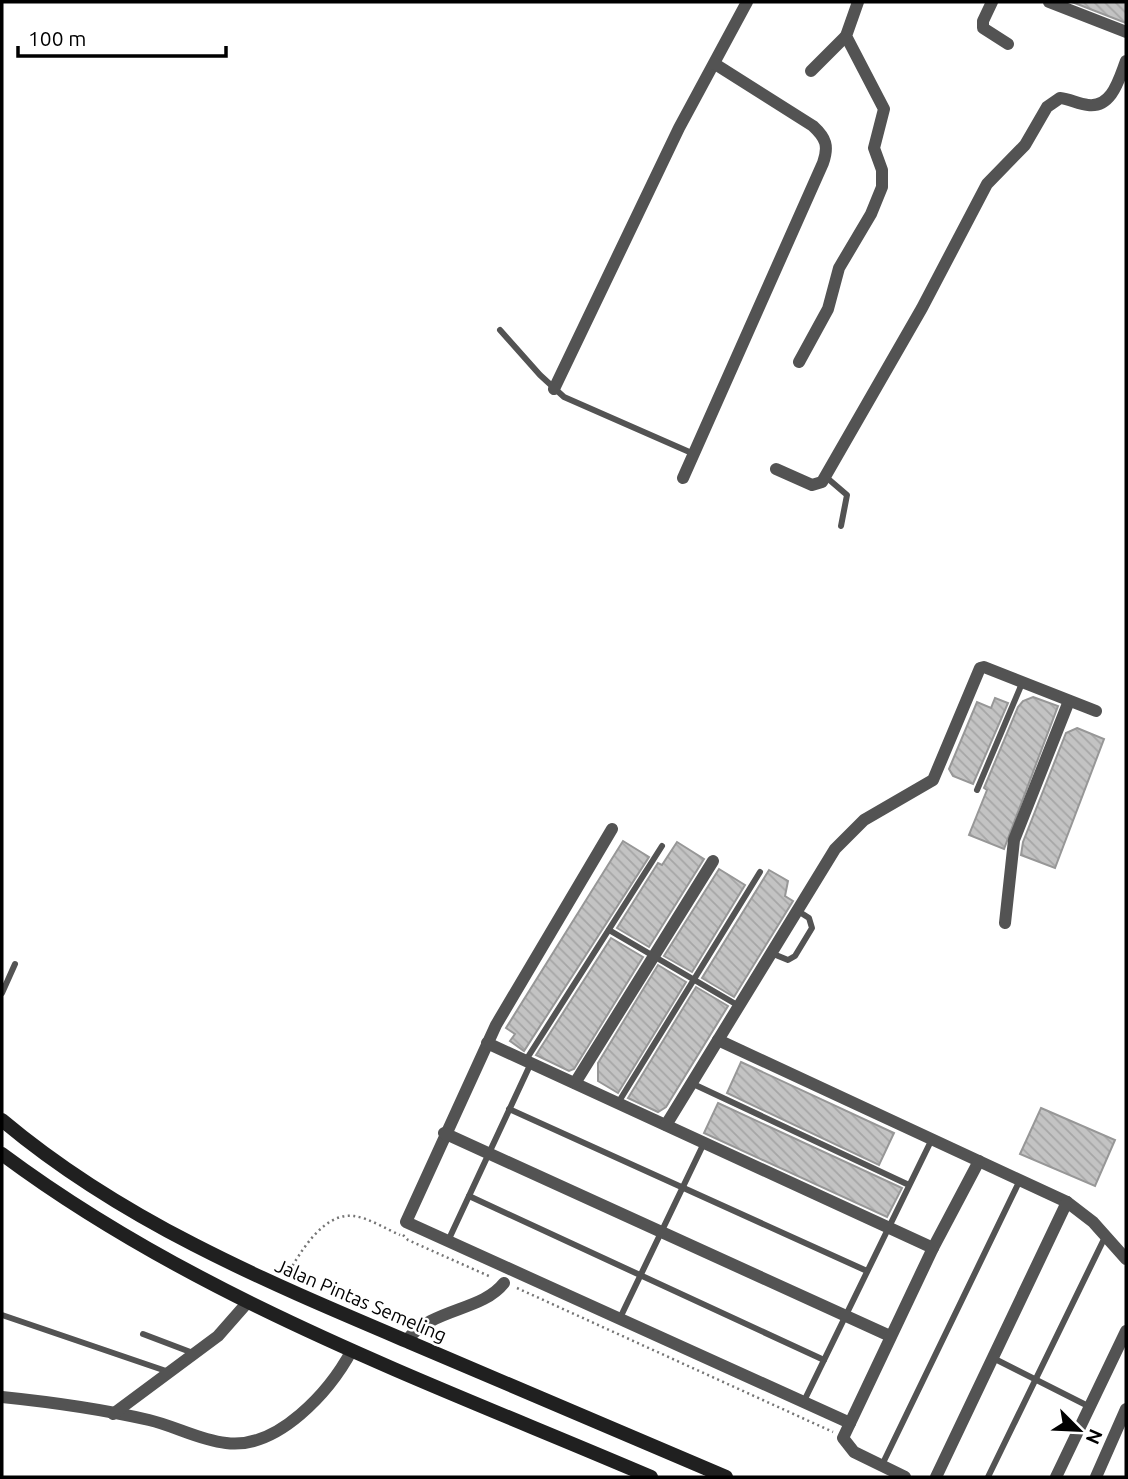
<svg xmlns="http://www.w3.org/2000/svg" width="1128" height="1479" font-family="Ubuntu,sans-serif">
<style>
.building{fill:url(#building-back-hatch);stroke:#979797;stroke-width:2}
.lines{fill:none;stroke-linecap:round;stroke-linejoin:round}
.path{stroke:#757575;stroke-width:2.5;stroke-dasharray:2 3.5;stroke-linecap:butt}
.service{stroke:#535353;stroke-width:6}
.minor{stroke:#535353;stroke-width:12}
.secondary{stroke:#202020;stroke-width:14}
.labels{text-anchor:middle;stroke-width:5;stroke-linejoin:round;paint-order:stroke}
.street-label{font-size:19px;fill:#000;stroke:#fff}
</style>
<defs>
<pattern id="building-back-hatch" width="6" height="6" patternUnits="userSpaceOnUse" patternTransform="scale(1.75)"><rect width="6" height="6" fill="#c3c3c3"/><path d="M-1 5l2 2M0 0l6 6M5-1l2 2" fill="none" stroke="#a6a6a6"/></pattern>
</defs>
<rect width="100%" height="100%" fill="#fff"/>
<g class="building">
<path d="M1072,2h54v21z"/>
<path d="M1033,697l25,9 -54,143 -35,-14 18,-45 -3,-2 34,-81 5,-6z"/>
<path d="M995,698l13,5 -35,81 -20,-8 -4,-7 28,-67 14,6z"/>
<path d="M1077,728l27,11 -49,129 -34,-13 2,-13 43,-109z"/>
<path d="M623,841l26,16 -125,194 -14,-10 5,-7 -9,-6z"/>
<path d="M677,842l27,17 -55,88 -32,-19 41,-65 4,2z"/>
<path d="M719,869l26,16 -53,87 -28,-16z"/>
<path d="M769,870l19,11 -3,15 8,5 -59,96 -32,-19z"/>
<path d="M611,938l32,19 -69,112 -5,2 -33,-16z"/>
<path d="M658,965l28,17 -68,111 -20,-12v-18z"/>
<path d="M696,987l32,19 -62,101 -8,5 -30,-14z"/>
<path d="M741,1062l153,71 -15,32 -152,-72z"/>
<path d="M718,1103l184,85 -15,29 -183,-84z"/>
<path d="M1041,1108l74,32 -20,46 -75,-32z"/>
</g>
<g class="lines">
<g class="path">
<path d="M403,1235l5,5 83,37"/>
<path d="M287,1275c13,-22 36,-63 67,-59 15,2 32,13 46,19"/>
<path d="M517,1288l316,144"/>
</g>
<g class="service">
<path d="M500,330l40,45 24,22 130,57"/>
<path d="M826,477l21,18 -6,31"/>
<path d="M977,790l46,-109"/>
<path d="M609,930l130,76"/>
<path d="M771,953l17,7 7,-4 17,-28 -3,-10 -11,-7"/>
<path d="M2,993l13,-29"/>
<path d="M526,1060l136,-214"/>
<path d="M691,1083l218,102"/>
<path d="M618,1103l142,-231"/>
<path d="M509,1109l358,162"/>
<path d="M469,1196l355,164"/>
<path d="M448,1241l83,-178"/>
<path d="M2,1315l167,57"/>
<path d="M620,1318l84,-175"/>
<path d="M143,1334l50,19"/>
<path d="M993,1358l97,49"/>
<path d="M804,1401l128,-262"/>
<path d="M882,1465l138,-285"/>
<path d="M988,1477l117,-240"/>
</g>
<g class="minor">
<path d="M992,2l-9,19v7l25,16"/>
<path d="M1049,2l77,30"/>
<path d="M811,71l35,-35"/>
<path d="M799,362l29,-53 11,-41 32,-54 11,-27v-17l-8,-22 10,-39 -38,-73 12,-34"/>
<path d="M554,389l125,-261 68,-126"/>
<path d="M776,469l36,16 10,-3 100,-174 65,-124 38,-39 22,-38 13,-9c10,1 18,6 28,7 24,3 31,-26 38,-44"/>
<path d="M683,478l140,-315c6,-17 3,-25 -10,-37l-98,-62"/>
<path d="M612,829l-116,196 -90,197 444,201"/>
<path d="M1005,923l9,-83 55,-139"/>
<path d="M718,1040l349,162 26,20 33,37"/>
<path d="M487,1043l446,205"/>
<path d="M575,1083l138,-222"/>
<path d="M666,1125l169,-276 29,-29 69,-40 47,-112 4,-1 112,44"/>
<path d="M444,1133l446,203"/>
<path d="M406,1341c27,-34 75,-29 98,-58"/>
<path d="M2,1397c49,5 99,12 147,23 26,6 50,20 77,23 52,7 104,-52 126,-93"/>
<path d="M113,1414l105,-78 29,-33"/>
<path d="M905,1477l-51,-25 -11,-14 90,-190 46,-87"/>
<path d="M936,1477l131,-275"/>
<path d="M1056,1477l70,-146"/>
<path d="M1096,1477l30,-68"/>
</g>
<g class="secondary">
<path d="M2,1120c120,101 263,161 407,222 105,45 211,90 317,135"/>
<path d="M2,1154c196,146 427,228 649,323"/>
</g>
</g>
<g class="labels">
<g class="street-label">
<text transform="translate(361 1300) rotate(23)" y="7">Jalan Pintas Semeling</text>
</g>
</g>
<rect width="1128" height="1479" fill="none" stroke="#000000" stroke-width="7"/>
<g transform="translate(1079 1430) rotate(114)" stroke="#ffffff" stroke-width="5" paint-order="stroke">
<path d="M0-5L12 26L0 18L-12 26Z" fill="#000000"/>
<text y="-10" font-size="19" font-weight="bold" text-anchor="middle" fill="#000000">N</text>
</g>
<path d="M18 46v10h208v-10" fill="none" stroke="#000000" stroke-width="3.5"/>
<text x="28" y="46" font-size="21" fill="#000000" stroke="#ffffff" stroke-width="5" paint-order="stroke">100 m</text>
</svg>
